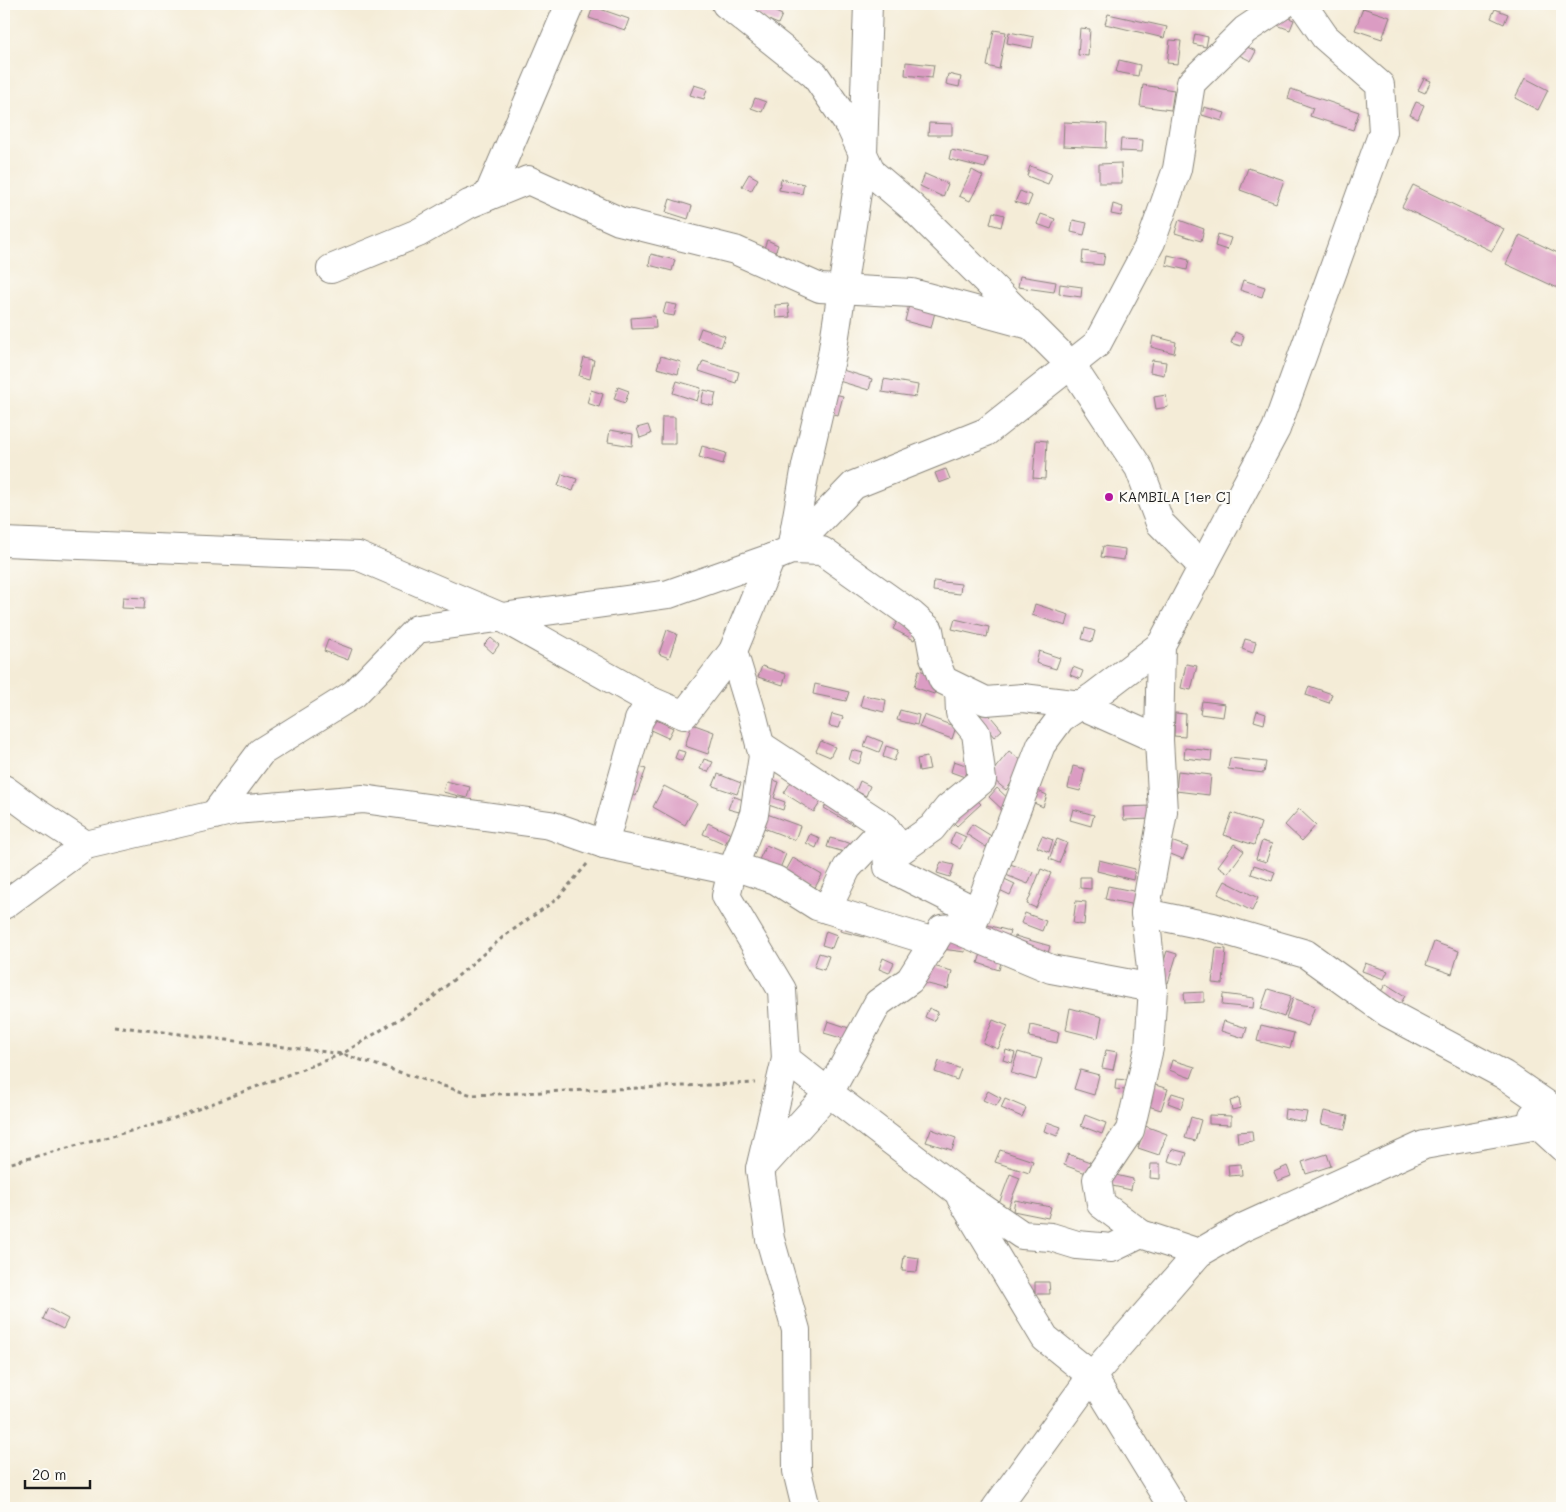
<svg xmlns="http://www.w3.org/2000/svg" width="1566" height="1512" font-family="Mali,sans-serif">
<style>
.building{fill:#db9cc3}
.lines{fill:none;stroke-linecap:round;stroke-linejoin:round}
.minor-casing{stroke:#88847a;stroke-width:30}
.path{stroke:#88847a;stroke-width:3;stroke-dasharray:4 4;stroke-linecap:butt}
.minor{stroke:#fff;stroke-width:28}
.poi-dot{fill:#b5179e;stroke:#fdfcf7;stroke-width:2}
.labels{text-anchor:middle;stroke-width:4.5;stroke-linejoin:round;paint-order:stroke}
.poi-label{font-size:14px;fill:#1c1c1c;stroke:#fdfcf7;text-anchor:start}
</style>
<rect width="100%" height="100%" fill="#fdfcf7"/>
<filter id="ink" filterUnits="userSpaceOnUse"><feTurbulence type="fractalNoise" baseFrequency=".02" numOctaves="2"/><feDisplacementMap in="SourceGraphic" scale="10" xChannelSelector="R" yChannelSelector="G"/><feConvolveMatrix kernelMatrix="1 2 1 2 8 2 1 2 1" color-interpolation-filters="sRGB"/></filter>
<filter id="wash" filterUnits="userSpaceOnUse"><feTurbulence type="fractalNoise" baseFrequency=".0096" numOctaves="4" result="noise"/><feDisplacementMap in="SourceGraphic" scale="20" xChannelSelector="R" yChannelSelector="G"/><feGaussianBlur stdDeviation="1.12" result="paint"/><feColorMatrix in="noise" values="0 0 0 0 0 0 0 0 0 0 0 0 0 0 0 0 0 1.4 0 .05"/><feComposite in="paint" operator="in"/></filter>
<g filter="url(#wash)">
<rect width="100%" height="100%" fill="#f4ecd7"/>
<g id="blocks">
<g class="building">
<path d="M594,4h8l-2,5 29,10 -4,11 -36,-12z"/>
<path d="M759,4l23,11 -4,9 -24,-10z"/>
<path d="M1363,8l27,9 -8,22 -27,-9z"/>
<path d="M1495,9l13,5 -4,10 -13,-6z"/>
<path d="M1108,14l59,13 -3,11 -59,-14z"/>
<path d="M1281,15l13,5 -4,10 -13,-5z"/>
<path d="M1080,28l10,1 -2,27 -10,-1z"/>
<path d="M994,30l12,2 -7,37 -12,-3z"/>
<path d="M1009,32l25,5 -2,11 -25,-5z"/>
<path d="M1195,34l13,3 -2,10 -13,-3z"/>
<path d="M1170,40l11,1 -3,23 -11,-1z"/>
<path d="M1236,42l20,9 -5,10 -20,-10z"/>
<path d="M1119,60l21,5 -2,11 -22,-4z"/>
<path d="M906,62l28,3 -2,13 -27,-3z"/>
<path d="M948,74l13,3 -2,10 -13,-3z"/>
<path d="M1424,78l7,3 -6,12 -7,-3z"/>
<path d="M1525,78l23,12 -10,20 -23,-12z"/>
<path d="M694,85l13,4 -3,10 -14,-4z"/>
<path d="M1143,85l31,5 -3,20 -31,-4z"/>
<path d="M1291,89l68,23 -6,18 -43,-14 3,-8 -25,-9z"/>
<path d="M755,98l11,4 -4,10 -11,-4z"/>
<path d="M1416,102l8,3 -6,14 -8,-4z"/>
<path d="M1204,107l21,6 -3,8 -20,-6z"/>
<path d="M1064,122l43,2 -1,24 -43,-2z"/>
<path d="M929,123l23,1v11h-24z"/>
<path d="M1121,139l22,1 -1,12 -22,-1z"/>
<path d="M951,150l37,8 -3,10 -36,-9z"/>
<path d="M1121,163l1,20h-23v-19z"/>
<path d="M1030,166l22,8 -4,10 -21,-8z"/>
<path d="M1248,168l36,12 -8,23 -36,-13z"/>
<path d="M972,170l11,6 -13,25 -11,-5z"/>
<path d="M749,174l9,5 -7,12 -9,-5z"/>
<path d="M925,174l23,10 -5,13 -23,-11z"/>
<path d="M781,179l23,5 -2,10 -23,-4z"/>
<path d="M1413,185l91,44 -12,22 -90,-44z"/>
<path d="M1020,191l12,5 -4,10 -13,-4z"/>
<path d="M670,199l22,7 -4,13 -22,-7z"/>
<path d="M1113,204l10,3 -2,9 -10,-2z"/>
<path d="M993,212l11,3 -3,12 -11,-3z"/>
<path d="M1041,214l14,5 -4,10 -14,-5z"/>
<path d="M1073,220l14,3 -3,12 -13,-3z"/>
<path d="M1179,220l25,9 -3,12 -26,-8z"/>
<path d="M1218,234l13,4 -4,12 -12,-4z"/>
<path d="M1520,235l42,20v35l-56,-26z"/>
<path d="M767,240l11,5 -4,11 -11,-5z"/>
<path d="M1083,251l22,3 -2,11 -21,-2z"/>
<path d="M651,254l24,6 -3,11 -23,-6z"/>
<path d="M1168,255l21,5 -2,10 -21,-5z"/>
<path d="M1020,276l36,6 -2,10 -36,-5z"/>
<path d="M1243,280l22,7 -3,10 -22,-7z"/>
<path d="M1060,284l22,3 -1,10 -22,-3z"/>
<path d="M666,303l11,2 -3,11 -11,-2z"/>
<path d="M788,304l2,13 -14,1 -1,-13z"/>
<path d="M909,305l26,7 -4,16 -26,-7z"/>
<path d="M655,316l1,12 -24,1 -1,-11z"/>
<path d="M701,328l24,8 -4,11 -24,-8z"/>
<path d="M1235,332l9,4 -3,10 -10,-3z"/>
<path d="M1153,336l23,6 -2,11 -23,-6z"/>
<path d="M661,356l20,6 -3,12 -21,-6z"/>
<path d="M584,358l10,2 -4,19 -11,-3z"/>
<path d="M1152,360l14,2 -2,13 -14,-3z"/>
<path d="M703,361l36,11 -3,11 -37,-12z"/>
<path d="M836,368l36,11 -3,11 -37,-11z"/>
<path d="M884,379l34,6 -2,12 -34,-5z"/>
<path d="M677,381l24,7 -4,13 -24,-8z"/>
<path d="M618,387l11,4 -4,12 -11,-4z"/>
<path d="M591,390l12,4 -4,13 -12,-4z"/>
<path d="M704,390l12,3 -3,13 -12,-3z"/>
<path d="M830,393l13,3 -5,19 -12,-3z"/>
<path d="M1166,395l2,12 -12,2 -2,-12z"/>
<path d="M662,417h13v27h-14z"/>
<path d="M648,425l3,9 -11,4 -3,-10z"/>
<path d="M610,430l23,4 -1,12 -24,-4z"/>
<path d="M1036,440l11,1 -2,38 -12,-1z"/>
<path d="M702,446l24,7 -3,11 -24,-7z"/>
<path d="M946,469l4,10 -11,4 -4,-10z"/>
<path d="M562,474l15,5 -4,12 -15,-5z"/>
<path d="M1103,546l22,3 -1,11 -23,-3z"/>
<path d="M934,581l27,3 -1,10 -27,-3z"/>
<path d="M123,597l22,1 -1,11 -22,-1z"/>
<path d="M1035,604l34,11 -3,11 -34,-11z"/>
<path d="M955,619l34,8 -2,10 -35,-8z"/>
<path d="M898,620l21,11 -5,9 -21,-11z"/>
<path d="M1085,628l10,3 -3,11 -10,-3z"/>
<path d="M667,630l10,4 -8,24 -10,-4z"/>
<path d="M491,638l8,7 -6,8 -9,-8z"/>
<path d="M1245,639l11,3 -3,11 -11,-4z"/>
<path d="M328,640l24,9 -4,11 -24,-9z"/>
<path d="M1039,651l21,7 -4,11 -20,-6z"/>
<path d="M1186,664l11,2 -6,24 -10,-2z"/>
<path d="M762,666l24,8 -3,11 -25,-8z"/>
<path d="M1073,667l10,4 -3,8 -10,-4z"/>
<path d="M919,670l21,7 -6,17 -20,-7z"/>
<path d="M815,684l34,8 -3,9 -33,-7z"/>
<path d="M1309,686l23,8 -3,9 -23,-8z"/>
<path d="M863,695l23,5 -2,12 -24,-6z"/>
<path d="M1202,701l23,3 -2,13 -23,-3z"/>
<path d="M900,710l19,5 -2,10 -20,-5z"/>
<path d="M986,711l16,19 -8,7 -16,-19z"/>
<path d="M1257,711l9,3 -2,10 -10,-3z"/>
<path d="M1175,713l11,1 -1,23 -11,-1z"/>
<path d="M832,714l11,3 -4,11 -10,-2z"/>
<path d="M924,715l32,12 -4,12 -33,-12z"/>
<path d="M648,716l25,12 -5,10 -24,-11z"/>
<path d="M692,724l22,8 -6,22 -23,-8z"/>
<path d="M868,736l15,6 -4,10 -15,-6z"/>
<path d="M821,741l14,6 -5,10 -14,-6z"/>
<path d="M886,746l12,4 -4,11 -11,-4z"/>
<path d="M1185,748l27,3 -1,10 -27,-3z"/>
<path d="M678,750l7,2 -3,9 -7,-3z"/>
<path d="M852,750l11,3 -4,11 -10,-4z"/>
<path d="M1009,751l17,13 -20,26 -17,-14z"/>
<path d="M927,757l3,12 -11,2 -2,-12z"/>
<path d="M1230,758l36,4 -2,11 -36,-4z"/>
<path d="M704,759l9,3 -5,10 -8,-3z"/>
<path d="M954,761l23,8 -4,11 -22,-8z"/>
<path d="M629,764l17,5 -10,27 -15,-5z"/>
<path d="M1073,766l12,3 -5,22 -12,-3z"/>
<path d="M1178,771l33,4 -2,20 -33,-4z"/>
<path d="M718,774l23,9 -4,11 -24,-8z"/>
<path d="M796,774l30,20 -12,18 -30,-19z"/>
<path d="M768,778l11,4 -5,16 11,4 -2,8 -23,-8z"/>
<path d="M446,781l24,6 -3,11 -24,-6z"/>
<path d="M860,781l10,5 -4,10 -10,-5z"/>
<path d="M664,786l33,17 -12,22 -32,-18z"/>
<path d="M1029,787l18,8 -4,12 -18,-8z"/>
<path d="M997,788l17,16 -8,9 -17,-16z"/>
<path d="M733,796l10,4 -4,12 -11,-3z"/>
<path d="M973,796l8,8 -24,22 -8,-8z"/>
<path d="M830,798l30,16 -7,11 -29,-17z"/>
<path d="M1152,806v13l-28,1 -1,-13z"/>
<path d="M1073,809l21,6 -3,11 -21,-6z"/>
<path d="M1299,809l17,16 -14,16 -17,-16z"/>
<path d="M1232,813l29,10 -7,22 -30,-10z"/>
<path d="M767,814l33,12 -5,14 -34,-13z"/>
<path d="M708,823l23,11 -6,10 -22,-10z"/>
<path d="M972,824l21,13 -7,10 -20,-13z"/>
<path d="M955,832l11,5 -6,12 -10,-6z"/>
<path d="M810,834l10,4 -4,10 -10,-5z"/>
<path d="M1042,836l11,4 -4,12 -12,-5z"/>
<path d="M830,838l23,6 -2,10 -24,-7z"/>
<path d="M1057,839l10,4 -8,20 -10,-4z"/>
<path d="M1165,839l23,8 -5,12 -22,-9z"/>
<path d="M1262,841l10,3 -6,18 -10,-3z"/>
<path d="M1234,844l10,7 -16,22 -10,-7z"/>
<path d="M766,845l20,9 -8,19 -21,-9z"/>
<path d="M793,858l29,17 -9,16 -29,-17z"/>
<path d="M1099,860l36,9 -2,11 -36,-9z"/>
<path d="M941,862l13,3 -4,12 -13,-4z"/>
<path d="M1010,864l23,8 -5,12 -22,-9z"/>
<path d="M1254,865l21,7 -3,9 -21,-7z"/>
<path d="M1041,869l10,4 -15,35 -9,-4z"/>
<path d="M996,875l19,9 -5,11 -19,-9z"/>
<path d="M1080,877h11v12l-11,-1z"/>
<path d="M1225,881l33,17 -6,13 -34,-17z"/>
<path d="M1108,886l30,6 -3,13 -30,-6z"/>
<path d="M1076,901l10,1 -2,23 -11,-2z"/>
<path d="M1025,913l21,8 -4,10 -21,-8z"/>
<path d="M843,919l24,6 -3,12 -24,-6z"/>
<path d="M987,925l23,6 -3,11 -23,-6z"/>
<path d="M826,931l11,4 -5,13 -10,-3z"/>
<path d="M1015,936l35,10 -3,11 -35,-10z"/>
<path d="M944,938l23,3 -2,11 -23,-3z"/>
<path d="M1434,942l25,9 -7,23 -26,-9z"/>
<path d="M984,944l20,7 -5,19 -21,-7z"/>
<path d="M1216,948l10,1 -3,35 -11,-1z"/>
<path d="M1167,951l10,3 -9,29 -10,-3z"/>
<path d="M819,953l10,3 -5,14 -10,-3z"/>
<path d="M883,958l11,5 -5,10 -10,-4z"/>
<path d="M1365,963l23,8 -4,8 -22,-8z"/>
<path d="M929,965l23,6 -4,18 -24,-6z"/>
<path d="M1386,984l19,12 -6,10 -20,-12z"/>
<path d="M1268,989l23,7 -7,21 -23,-8z"/>
<path d="M1204,992v10l-19,1 -1,-10z"/>
<path d="M1223,994l31,4 -1,10 -31,-3z"/>
<path d="M1293,998l22,8 -7,20 -22,-8z"/>
<path d="M929,1008l9,4 -4,9 -9,-4z"/>
<path d="M1070,1008l32,9 -4,21 -32,-8z"/>
<path d="M993,1020l15,6 -10,23 -15,-6z"/>
<path d="M828,1021l24,8 -4,11 -24,-7z"/>
<path d="M1224,1021l23,7 -3,10 -23,-7z"/>
<path d="M1031,1025l28,7 -2,11 -28,-6z"/>
<path d="M1261,1025l33,8 -4,16 -33,-8z"/>
<path d="M1006,1050l9,3 -3,10 -9,-3z"/>
<path d="M1106,1050l11,2 -4,18 -11,-2z"/>
<path d="M1018,1052l24,7 -6,21 -25,-7z"/>
<path d="M1172,1060l23,7 -4,11 -22,-8z"/>
<path d="M939,1061l22,8 -4,11 -22,-8z"/>
<path d="M1080,1070l19,5 -5,20 -20,-6z"/>
<path d="M1116,1079l21,2 -1,10 -21,-2z"/>
<path d="M1149,1083l19,6 -7,21 -19,-6z"/>
<path d="M988,1091l13,7 -5,8 -13,-6z"/>
<path d="M1172,1093l13,4 -4,11 -13,-5z"/>
<path d="M1239,1098l2,10 -9,2 -2,-9z"/>
<path d="M1005,1099l21,9 -4,9 -21,-9z"/>
<path d="M1285,1109l22,3 -2,10 -21,-4z"/>
<path d="M1324,1111l24,5 -3,13 -24,-5z"/>
<path d="M1085,1115l21,8 -4,11 -21,-8z"/>
<path d="M1209,1115l22,1v9l-22,-1z"/>
<path d="M1191,1117l10,3 -6,21 -10,-3z"/>
<path d="M1047,1122l14,5 -4,9 -13,-5z"/>
<path d="M1145,1126l22,8 -8,21 -21,-7z"/>
<path d="M931,1129l25,9 -4,12 -26,-8z"/>
<path d="M1252,1131l1,10 -15,2 -1,-11z"/>
<path d="M1172,1149l15,4 -4,12 -15,-4z"/>
<path d="M1000,1150l33,11 -4,12 -34,-11z"/>
<path d="M1068,1154l22,8 -4,11 -22,-8z"/>
<path d="M1327,1154l4,12 -25,8 -4,-12z"/>
<path d="M1151,1164h9v15l-10,-1z"/>
<path d="M1241,1164l1,11 -13,1 -1,-11z"/>
<path d="M1287,1166l4,10 -13,5 -4,-9z"/>
<path d="M1010,1174l10,4 -12,30 -9,-4z"/>
<path d="M1111,1174l22,5 -2,11 -23,-5z"/>
<path d="M1015,1200l36,7 -3,11 -35,-7z"/>
<path d="M904,1256l15,2 -2,14 -15,-1z"/>
<path d="M1035,1282h14l1,12h-15z"/>
<path d="M48,1308l20,11 -5,10 -20,-10z"/>
</g>
</g>
</g>
<g filter="url(#ink)">
<use href="#blocks" fill-opacity="0" stroke="#88847a" stroke-width="1"/>
<g class="lines">
<g class="minor-casing">
<g id="minor">
<path d="M726,4l89,71 36,53 21,45 40,34 159,158 68,103 21,55 43,44"/>
<path d="M868,4l-5,149 -31,202 -26,111 -15,84 63,-65 132,-53 111,-88 54,-102 26,-73 14,-86 54,-53 39,-26"/>
<path d="M488,196l82,-192"/>
<path d="M331,269l87,-36 51,-29 59,-24 91,41 116,29 85,38 92,5 118,32"/>
<path d="M4,542l354,14 143,61 150,84"/>
<path d="M733,651l20,66 10,39 -9,58 -22,57 -6,25 56,94 4,69 43,34 127,97 66,45 29,2 26,8 35,3 29,-14"/>
<path d="M760,745l125,82 3,40 89,45"/>
<path d="M4,789l27,20 55,36 149,-35 128,-11 187,26 54,19 128,27"/>
<path d="M214,815l47,-63 93,-58 63,-65 252,-35 102,-36"/>
<path d="M604,844l35,-124 12,-19 33,14 49,-64 38,-93 20,-8 31,1 90,64 17,15 5,27 9,23 43,21 37,-3 58,7 78,35"/>
<path d="M734,866l42,14 41,26 117,36"/>
<path d="M4,905l82,-60"/>
<path d="M827,909l20,-41 38,-41 16,23 31,-22 16,-20 34,-28 -6,-47 -16,-20 -1,-24"/>
<path d="M1145,913l68,14 93,27 82,59 116,62 45,31 13,6"/>
<path d="M953,928l98,41 102,19"/>
<path d="M786,1059l-26,110 10,70 26,91 1,141 9,37"/>
<path d="M1533,1116l5,9 24,22"/>
<path d="M760,1169l69,-76 49,-90 32,-23 32,-51 30,-3 69,-181 20,-27 33,-22 67,-51"/>
<path d="M961,1198l84,140 47,38 81,132"/>
<path d="M1199,1253l-58,-19 -40,-30 -4,-25 33,-49 19,-82 4,-60 -8,-75 18,-101 -4,-72 2,-95 115,-216 107,-297 -3,-47 -55,-48 -23,-33"/>
<path d="M996,1508l96,-132 107,-123 43,-25 182,-83 114,-20 24,-1"/>
</g>
</g>
<g class="path">
<path d="M114,1026l228,28 130,41 283,-12"/>
<path d="M4,1165l160,-43 178,-68 88,-54 73,-63 54,-38 31,-36"/>
</g>
<use href="#minor" class="minor"/>
</g>
</g>
<circle class="poi-dot" cx="1109" cy="497" r="5"/>
<g class="labels">
<g class="poi-label">
<text x="1119" y="502">KAMBILA [1er C]</text>
</g>
</g>
<rect width="1566" height="1512" fill="none" stroke="#fdfcf7" stroke-width="20"/>
<path d="M25 1480v8h65v-8" fill="none" stroke="#1c1c1c" stroke-width="2.5"/>
<text x="32" y="1480" font-size="15" fill="#1c1c1c" stroke="#fdfcf7" stroke-width="4" paint-order="stroke">20 m</text>
</svg>
